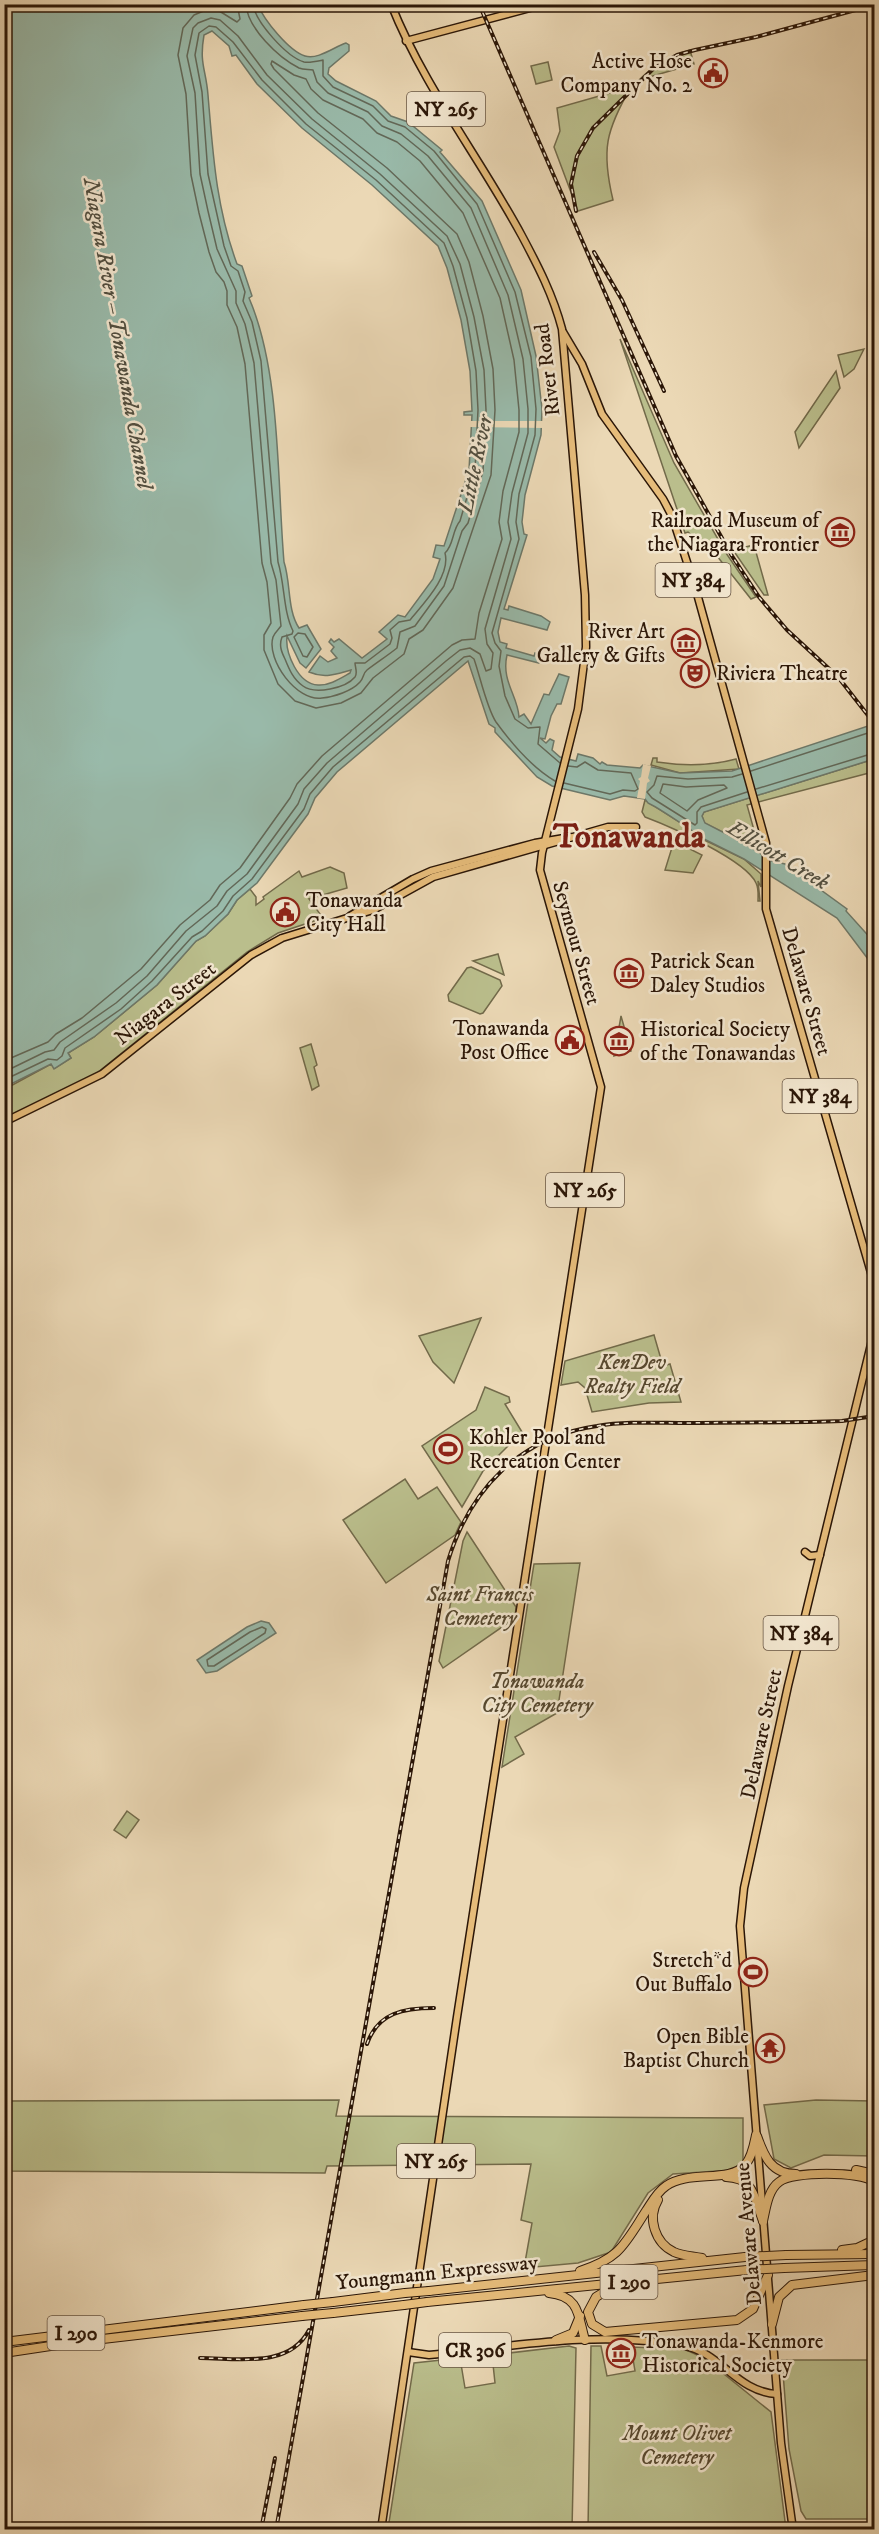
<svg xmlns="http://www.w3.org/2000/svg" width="879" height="2534" font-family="'IM FELL DW Pica',serif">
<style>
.green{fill:#babe8c;stroke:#726a4a;stroke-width:1.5}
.water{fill:#99baaa;stroke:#6d7869;stroke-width:1.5;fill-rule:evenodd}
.pier{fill:#ebd8b5}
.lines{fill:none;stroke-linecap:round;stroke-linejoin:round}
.shore{stroke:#626858;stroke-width:1.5}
.major-casing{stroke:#2b1607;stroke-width:9}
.highway-casing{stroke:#2b1607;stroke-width:10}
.major{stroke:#e6bc7a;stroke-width:6}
.highway{stroke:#e6bc7a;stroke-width:8}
.rail-casing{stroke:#2b1607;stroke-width:4}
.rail{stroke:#f2e6cf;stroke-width:1.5;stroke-dasharray:4.5;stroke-linecap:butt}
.highway-bridge-casing{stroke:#2b1607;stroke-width:10;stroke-linecap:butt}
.highway-bridge{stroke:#e6bc7a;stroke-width:8}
.labels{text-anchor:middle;stroke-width:5;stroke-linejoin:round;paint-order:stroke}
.shield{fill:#f2e6cf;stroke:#675443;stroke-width:1.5}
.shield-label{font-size:20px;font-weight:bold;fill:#2b1607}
.poi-label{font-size:21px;fill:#2b1607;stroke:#f2e6cf;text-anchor:end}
.street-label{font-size:21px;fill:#2b1607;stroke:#f2e6cf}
.park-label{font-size:21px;font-style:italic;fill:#56482f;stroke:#f2e6cf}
.water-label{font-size:22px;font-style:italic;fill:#524f40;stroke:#f2e6cf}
.town-label{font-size:33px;font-weight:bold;fill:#7a1f14;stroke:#f2e6cf}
</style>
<rect width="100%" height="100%" fill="#ebd8b5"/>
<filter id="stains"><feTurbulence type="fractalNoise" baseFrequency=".00333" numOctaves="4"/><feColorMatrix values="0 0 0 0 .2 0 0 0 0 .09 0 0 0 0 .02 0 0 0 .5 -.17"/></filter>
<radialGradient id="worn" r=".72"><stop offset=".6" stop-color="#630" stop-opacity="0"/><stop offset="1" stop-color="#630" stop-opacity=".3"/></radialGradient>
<g class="green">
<path d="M690,50l4,14 -55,16c15,-15 30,-24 51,-30z"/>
<path d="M548,62l4,18 -16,4 -5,-18z"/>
<path d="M631,87c-25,43 -30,63 -18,113l-35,11 -24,-64 6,-16 -3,-23z"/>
<path d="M620,339l54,124 52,90 30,44 -5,2 -34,-43 -29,-24 -3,1z"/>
<path d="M864,349l-10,20 -10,8 -6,-22z"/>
<path d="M836,371l4,17 -41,60 -4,-16z"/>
<path d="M754,545l14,50h-4l-31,-45z"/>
<path d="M653,758h4v4c26,4 53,4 79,-3l3,10 -59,4 -29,-8z"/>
<path d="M874,759v12l-5,2 -122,32 7,25 -10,13 -40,-20 -2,-7 2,-4z"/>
<path d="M645,800l52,33 3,5 44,21 17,15v13l-3,-6 2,20h-2c0,-6 1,-12 -2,-18 -10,-23 -87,-57 -111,-66l-3,-5z"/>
<path d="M674,841l28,14 -9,18 -28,-3z"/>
<path d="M330,867l14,6 3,15 -38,11 14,19 -45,15 -31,19 -150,121 -92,46v-30l46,-25 4,4 16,-10 -3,-5 26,-16 63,-52 39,-44 9,-5 23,-22 9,-14 13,-11 6,8v8l8,-6 -1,-2 36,-26 3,6z"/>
<path d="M498,954l6,21 -31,-14z"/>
<path d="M471,967l29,13 2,6 -19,27 -3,1 -31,-13 -1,-6 19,-27z"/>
<path d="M621,1016l10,35 -17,5z"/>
<path d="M311,1044l6,21 -3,2 5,19 -7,4 -12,-42z"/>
<path d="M481,1318l-27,65 -21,-21 -14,-26z"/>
<path d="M654,1335l9,31 7,-2 11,38 -32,1 -57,9 -7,-24 -7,-6 -17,3 4,-24z"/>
<path d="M485,1387l24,10 1,5 -5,2 17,28 -39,39 -21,36 -40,-61 54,-36z"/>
<path d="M405,1479l13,20 19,-12 24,35 -6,13 -69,48 -43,-63z"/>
<path d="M467,1532l49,75 -1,11 -72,50 -4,-7 24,-120z"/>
<path d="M580,1563l-23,150 -42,24 9,17 -22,13 32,-203z"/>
<path d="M127,1811l12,9 -13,18 -12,-8z"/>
<path d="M339,2100l-3,16 407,2v43l-10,9 -60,4 -25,19 -37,59 -33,11 -54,5 8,-45 -11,-3 10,-56 -204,2 -2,7 -320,-2v-70z"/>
<path d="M816,2100l58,1v55l-50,-1 -33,13 -17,-9 -10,-54z"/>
<path d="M569,2346l7,2 -4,181h-184l26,-166 46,-5 5,30 30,-5 -3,-28z"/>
<path d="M591,2346h10l6,30 28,-5 -4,-24 53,2 20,9 67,54 15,117h-198z"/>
<path d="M782,2360h92v159h-68l-5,-8 -12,-62z"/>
</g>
<g class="water">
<path d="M5,5h253c6,15 31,46 47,51 13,4 29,-9 41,-13l3,2v6l-20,17 -1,6 8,7 40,20 15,15 17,6 34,28 -2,2 42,49 39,89 15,66 6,53 -1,26 -16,60 -3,27 2,12 3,1 -23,74 4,1 1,-4 32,10 9,6 -3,8 -46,-12 -3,14 2,10 7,2 -1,4 28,8 1,-3 6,2 -2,8 -32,-8c-6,26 11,41 12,62l5,-3 7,10 13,-30 5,1 10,-21 10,3 -8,27h-4l-6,12 -6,23 -5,-1 6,5 4,-4 4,2 -2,9 8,7 16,4 2,-7 15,4 7,6 2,-2 5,3 33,3 3,-3 37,8 52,-2 142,-47v35l-170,53 -2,4 3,7 39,20 28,18 13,3 62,45 -1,2 28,31v25l-37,-49 -93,-59 -44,-22c-2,-3 -43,-30 -52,-34l-3,-4 -21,-3 -14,4 -58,-14 -15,-9 -42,-45v-4l-6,-4 -21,-63 -131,111 -22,26 -7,16 -51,69 -20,17 -9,14 -23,22 -9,5 -39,44 -63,52 -26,16 3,5 -17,11 -3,-5 -46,23zM212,31l17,15 3,10 4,-1 21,29 45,44 70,57 66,61 9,22 14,52 9,51 2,40 -8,1v3h8l-3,55 -25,76 -8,-1 -3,12 7,2 -7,20 -28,38 -7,-2 -19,17 8,7 -25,19 -23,-19 -5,3 -3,-3 -2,3 5,5 -3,4 6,7 -9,4 -8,-6 -11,16c16,7 27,2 42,-2l-1,3c-9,5 -21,13 -32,12 -20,-1 -33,-32 -31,-49l13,27 6,5 15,-19 -14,-24 -8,3c-12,-18 -8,-45 -15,-66 -7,-81 -3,-190 -35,-264l3,-2 -10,-30 -5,-2c-21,-57 -24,-110 -29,-169 -2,-26 -9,-31 -4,-60z"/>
<path d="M261,1621l8,2 7,10 -59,38 -11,2 -9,-13 50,-33z"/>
</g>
<g class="pier">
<path d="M469,421h76v7l-77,-1z"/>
<path d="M643,764l8,2 -3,12 2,3 -3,2 -2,16 -8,-1 3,-17 -2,-2 3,-2z"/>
</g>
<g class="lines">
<g class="shore">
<path d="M253,4c2,18 34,53 51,58 6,1 14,-1 19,-2v16l10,11 40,19 15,15 17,6 29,24 43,53 38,88 16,65 5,52 -1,26 -16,59 -3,28 3,17 -27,94 3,10 6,8 -2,15 6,30 10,23 13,9 12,-1 -2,17 22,19"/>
<path d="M211,18l9,2 18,16 29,39 45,44 68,55 67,62 13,28 14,53 10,53 2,40 -3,61 -15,52 -6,8 -18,55 -29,40 -15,6 -3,16c-10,8 -21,15 -30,22 -4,3 -3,8 -7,12 -8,9 -26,15 -38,16 -25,4 -56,-38 -49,-61 2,-5 6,-8 8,-11l-5,-46 -5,-17 -17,-200 -9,-39 -9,-21v-12l-19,-42 -9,-38 -8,-37 -5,-81 -8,-37 6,-28 5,-5z"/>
<path d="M209,26l7,1 17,15 29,38 44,44 70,56 68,63 9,23 14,52 9,53 2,39 -3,60 -15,51c-8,9 -6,24 -15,32 6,23 -22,51 -35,67l-11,2 -9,8 2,8 -2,6 -25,19h-10c0,4 3,10 0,14 -9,11 -40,18 -52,9 -10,-7 -14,-17 -18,-27 -4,-8 -6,-14 -3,-22l10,-3 1,-3c-10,-20 -8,-46 -15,-69l-17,-201 -9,-39 -9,-21 2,-9 -7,-21 -7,-5 -7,-20 -16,-72 -6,-82 -7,-37 4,-22z"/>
<path d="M298,633l7,1 8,13 -6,10 -4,-1 -9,-19z"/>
<path d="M751,771l123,-40"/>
<path d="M742,774l-10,3 -44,2 -31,-3 -3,9 -7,7 5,6 43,27 2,-2v-11l4,-5 46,-15"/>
<path d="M564,783l46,11 13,-4 12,1 3,-2 -7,-16 -33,-3 -13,-8 -8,5 -9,-1"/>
<path d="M663,784l23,3 38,-2 3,3 -29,12 -11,11 -27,-18z"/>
<path d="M756,789l118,-36"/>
<path d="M4,1061l44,-19 8,-8 26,-16 59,-49 39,-44 30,-25 10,-15 20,-17 50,-70 7,-14 25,-28 130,-111 10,-5 13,-1 4,-26 23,-74 -3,-17 4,-31 16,-59v-22l-5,-50 -14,-62 -37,-85 -43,-52 -23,-19 -20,-9 -14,-14 -40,-19 -12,-11 -5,-10 -12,-4 -22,-14 -1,3 3,5 44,44 69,55 70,66 12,28 14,54 10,53 2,41 -4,65 -38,113 -30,42 -14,9 -5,15 -31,24 -12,15 -20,10 -25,5 -21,-7 -17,-17 -14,-34v-15l7,-12 -4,-41 -5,-19 -17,-199 -8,-37 -10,-22v-14l-3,-9 -8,-10 -7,-20 -10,-39 -8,-38 -5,-81 -8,-39 5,-27 11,-13 12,-5 10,-1 21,13 3,-3 -3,-15"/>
<path d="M4,1072l41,-20 9,-2 6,-8 56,-39 31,-27 39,-45 31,-25 10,-15 20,-17 51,-70 6,-15 23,-26 119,-102 14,-11 10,-2 10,6 6,17 5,-2 2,-16 -6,-9 -2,-15 26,-90 -3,-17 4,-29 16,-60v-24l-5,-50 -15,-64 -37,-87 -43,-52 -27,-22 -19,-8 -14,-14 -40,-19 -11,-11 -4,-12c-4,-1 -9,0 -14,-2 -20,-10 -52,-40 -53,-64"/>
<path d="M4,1080l44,-21 9,1 5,-4 3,-8 56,-39 31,-28 40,-44 10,-6 21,-20 10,-15 19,-17 52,-70 6,-15 23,-27 131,-110 6,-1 4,3c6,17 13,50 22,63 16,22 35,45 59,59"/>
<path d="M262,1627l4,2 -1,4 -51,33h-6l-1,-6 43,-28z"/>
</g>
<g class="major-casing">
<g id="major">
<path d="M406,41l139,-37"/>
<path d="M563,332l19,32 20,50 61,85 9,17 24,74 70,253v66l108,374"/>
<path d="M350,916l63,-37 18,-8 104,-28 35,-6"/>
<path d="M4,1122l98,-48 149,-119 31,-17 91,-28 60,-33 175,-50h28"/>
<path d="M805,1552l5,4 10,-1"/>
<path d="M408,2352l21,3c84,-9 172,-25 256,-9 36,7 52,46 92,48"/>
<path d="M381,2530l76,-513 144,-930 -61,-217 2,-17 36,-144 8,-62 -1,-52 -23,-266c-9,-34 -24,-63 -40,-93 -42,-78 -98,-149 -131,-232"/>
<path d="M793,2530l-12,-87 -41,-517 4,-38 44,-202 86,-354"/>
</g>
</g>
<g class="highway-casing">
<g id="highway">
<path d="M757,2136c7,20 14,38 39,38"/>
<path d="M856,2170l18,4"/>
<path d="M726,2177c29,1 28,21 37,44"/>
<path d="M658,2200c-11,18 -3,43 16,52 9,4 19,4 28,6"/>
<path d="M763,2221c3,-13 5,-31 16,-39 13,-11 82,-11 95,0"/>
<path d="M842,2250l15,-2 17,-8"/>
<path d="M786,2255l88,-1"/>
<path d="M784,2268l90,-3"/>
<path d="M580,2271c40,-13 44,-26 66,-60 6,-9 11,-19 20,-25 22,-16 64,-3 79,-21 7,-8 9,-20 11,-30"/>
<path d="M614,2286l-18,11 -8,15 4,12 13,8 132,-12 16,-11 15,-34"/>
<path d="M429,2291l316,-34"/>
<path d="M549,2293c31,3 29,23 36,47"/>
<path d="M333,2302l72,-9"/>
<path d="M427,2302l320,-32"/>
<path d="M333,2313l71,-8"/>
<path d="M772,2324l7,-27 13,-12 82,-10"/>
<path d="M556,2340l17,-7 7,-17"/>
<path d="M4,2342l300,-37"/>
<path d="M4,2353l73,-11 225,-26"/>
</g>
</g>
<use href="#major" class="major"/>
<use href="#highway" class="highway"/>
<g class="rail-casing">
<g id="rail">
<path d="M479,4l197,452 56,100 27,41 28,33 51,47 36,46"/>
<path d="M576,211l-5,-27 6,-28 16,-28 61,-60 23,-13 18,-5 61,-13 118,-32"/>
<path d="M594,252l28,48 42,91"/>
<path d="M367,2044c11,-32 38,-36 67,-36"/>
<path d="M200,2358c37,0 89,11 109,-28"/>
<path d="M261,2530l14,-72"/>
<path d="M276,2530l172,-969c22,-72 72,-124 149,-135 29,-5 60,-3 90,-3 52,-1 103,0 155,-2l32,-5"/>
</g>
</g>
<use href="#rail" class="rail"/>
<g class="highway-bridge-casing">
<g id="highway-bridge">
<path d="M745,2257l41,-2"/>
<path d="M747,2270l37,-2"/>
<path d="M405,2293l24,-2"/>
<path d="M304,2305l29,-3"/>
<path d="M404,2305l23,-3"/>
<path d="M302,2316l31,-3"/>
</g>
</g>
<use href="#highway-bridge" class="highway-bridge"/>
</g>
<defs>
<g id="civic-ring" transform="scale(1.5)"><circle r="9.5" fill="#f2e6cf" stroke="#8f2418" stroke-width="1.5"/><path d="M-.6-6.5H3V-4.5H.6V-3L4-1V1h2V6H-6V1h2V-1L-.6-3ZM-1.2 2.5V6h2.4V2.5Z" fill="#8f2418"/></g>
<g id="museum-ring" transform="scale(1.5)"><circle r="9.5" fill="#f2e6cf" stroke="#8f2418" stroke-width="1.5"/><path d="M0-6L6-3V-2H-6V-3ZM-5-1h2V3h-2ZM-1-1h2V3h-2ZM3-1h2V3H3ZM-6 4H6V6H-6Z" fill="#8f2418"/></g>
<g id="theatre-ring" transform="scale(1.5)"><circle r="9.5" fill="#f2e6cf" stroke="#8f2418" stroke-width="1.5"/><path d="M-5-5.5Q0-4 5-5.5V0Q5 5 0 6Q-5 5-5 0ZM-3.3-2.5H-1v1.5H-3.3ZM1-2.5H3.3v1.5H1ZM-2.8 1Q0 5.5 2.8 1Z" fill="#8f2418"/></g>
<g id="stadium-ring" transform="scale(1.5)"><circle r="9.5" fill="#f2e6cf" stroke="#8f2418" stroke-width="1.5"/><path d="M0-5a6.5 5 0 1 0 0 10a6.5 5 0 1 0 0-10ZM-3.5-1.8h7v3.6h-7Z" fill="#8f2418"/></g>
<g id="temple-ring" transform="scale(1.5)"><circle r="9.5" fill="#f2e6cf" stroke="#8f2418" stroke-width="1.5"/><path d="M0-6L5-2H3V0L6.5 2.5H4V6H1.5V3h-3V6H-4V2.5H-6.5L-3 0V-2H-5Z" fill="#8f2418"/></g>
</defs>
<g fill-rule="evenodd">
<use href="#civic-ring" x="713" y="73"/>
<use href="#museum-ring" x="840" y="532"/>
<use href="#museum-ring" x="686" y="643"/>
<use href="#theatre-ring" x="695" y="673"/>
<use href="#civic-ring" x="285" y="912"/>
<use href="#museum-ring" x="629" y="973"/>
<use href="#civic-ring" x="570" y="1040"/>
<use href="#museum-ring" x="619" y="1041"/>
<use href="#stadium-ring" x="448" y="1449"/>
<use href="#stadium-ring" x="753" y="1972"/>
<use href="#temple-ring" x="770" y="2048"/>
<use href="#museum-ring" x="621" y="2353"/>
</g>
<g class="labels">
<g class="shield">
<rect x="407" y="92" width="78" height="34" rx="4.5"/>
<rect x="655.5" y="563" width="75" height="34" rx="4.5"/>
<rect x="782.5" y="1079" width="75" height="34" rx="4.5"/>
<rect x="546" y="1173" width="78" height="34" rx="4.5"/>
<rect x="763.5" y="1616" width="75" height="34" rx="4.5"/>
<rect x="397" y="2144" width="78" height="34" rx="4.5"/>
<rect x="600.5" y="2265" width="57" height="34" rx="4.5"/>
<rect x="47.5" y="2316" width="57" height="34" rx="4.5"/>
<rect x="439" y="2333" width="72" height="34" rx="4.5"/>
</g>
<g class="shield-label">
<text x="446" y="116">NY 265</text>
<text x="693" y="587">NY 384</text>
<text x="820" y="1103">NY 384</text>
<text x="585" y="1197">NY 265</text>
<text x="801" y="1640">NY 384</text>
<text x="436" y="2168">NY 265</text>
<text x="629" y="2289">I 290</text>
<text x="76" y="2340">I 290</text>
<text x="475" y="2357">CR 306</text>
</g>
<g class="poi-label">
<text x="692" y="68">Active Hose<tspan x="692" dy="24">Company No. 2</tspan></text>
<text x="819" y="527">Railroad Museum of<tspan x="819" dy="24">the Niagara Frontier</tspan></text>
<text x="665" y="638">River Art<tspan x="665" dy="24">Gallery &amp; Gifts</tspan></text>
<text x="716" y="680" text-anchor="start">Riviera Theatre</text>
<text x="306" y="907" text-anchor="start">Tonawanda<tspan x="306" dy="24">City Hall</tspan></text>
<text x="650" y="968" text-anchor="start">Patrick Sean<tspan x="650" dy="24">Daley Studios</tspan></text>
<text x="549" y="1035">Tonawanda<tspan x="549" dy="24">Post Office</tspan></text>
<text x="640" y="1036" text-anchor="start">Historical Society<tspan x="640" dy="24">of the Tonawandas</tspan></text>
<text x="469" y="1444" text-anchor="start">Kohler Pool and<tspan x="469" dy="24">Recreation Center</tspan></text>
<text x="732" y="1967">Stretch*d<tspan x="732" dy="24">Out Buffalo</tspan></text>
<text x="749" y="2043">Open Bible<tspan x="749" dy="24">Baptist Church</tspan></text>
<text x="642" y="2348" text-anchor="start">Tonawanda-Kenmore<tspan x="642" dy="24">Historical Society</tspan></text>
</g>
<g class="street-label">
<text transform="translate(547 370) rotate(-97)" y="7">River Road</text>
<text transform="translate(577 943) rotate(74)" y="7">Seymour Street</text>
<text transform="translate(807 991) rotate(74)" y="7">Delaware Street</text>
<text transform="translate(165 1003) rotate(-38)" y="7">Niagara Street</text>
<text transform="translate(761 1734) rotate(-78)" y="7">Delaware Street</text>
<text transform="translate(748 2234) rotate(-95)" y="7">Delaware Avenue</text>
<text transform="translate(437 2272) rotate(-6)" y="7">Youngmann Expressway</text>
</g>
<g class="park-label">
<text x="632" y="1369">KenDev<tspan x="632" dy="24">Realty Field</tspan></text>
<text x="480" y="1601">Saint Francis<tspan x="480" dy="24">Cemetery</tspan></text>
<text x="537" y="1688">Tonawanda<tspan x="537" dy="24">City Cemetery</tspan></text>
<text x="677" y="2440">Mount Olivet<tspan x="677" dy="24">Cemetery</tspan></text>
</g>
<g class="water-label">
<text transform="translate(119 333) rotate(80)" y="8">Niagara River – Tonawanda Channel</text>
<text transform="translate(474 464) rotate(-78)" y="8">Little River</text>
<text transform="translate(779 854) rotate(31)" y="8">Ellicott Creek</text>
</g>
<g class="town-label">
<text x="629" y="847">Tonawanda</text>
</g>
</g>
<rect width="879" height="2534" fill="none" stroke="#ebd8b5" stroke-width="24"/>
<rect x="6" y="6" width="867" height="2522" fill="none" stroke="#2b1607" stroke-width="3"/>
<rect x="12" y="12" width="855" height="2510" fill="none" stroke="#2b1607" stroke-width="1.5"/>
<rect width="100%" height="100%" filter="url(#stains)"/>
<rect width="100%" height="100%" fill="url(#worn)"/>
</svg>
